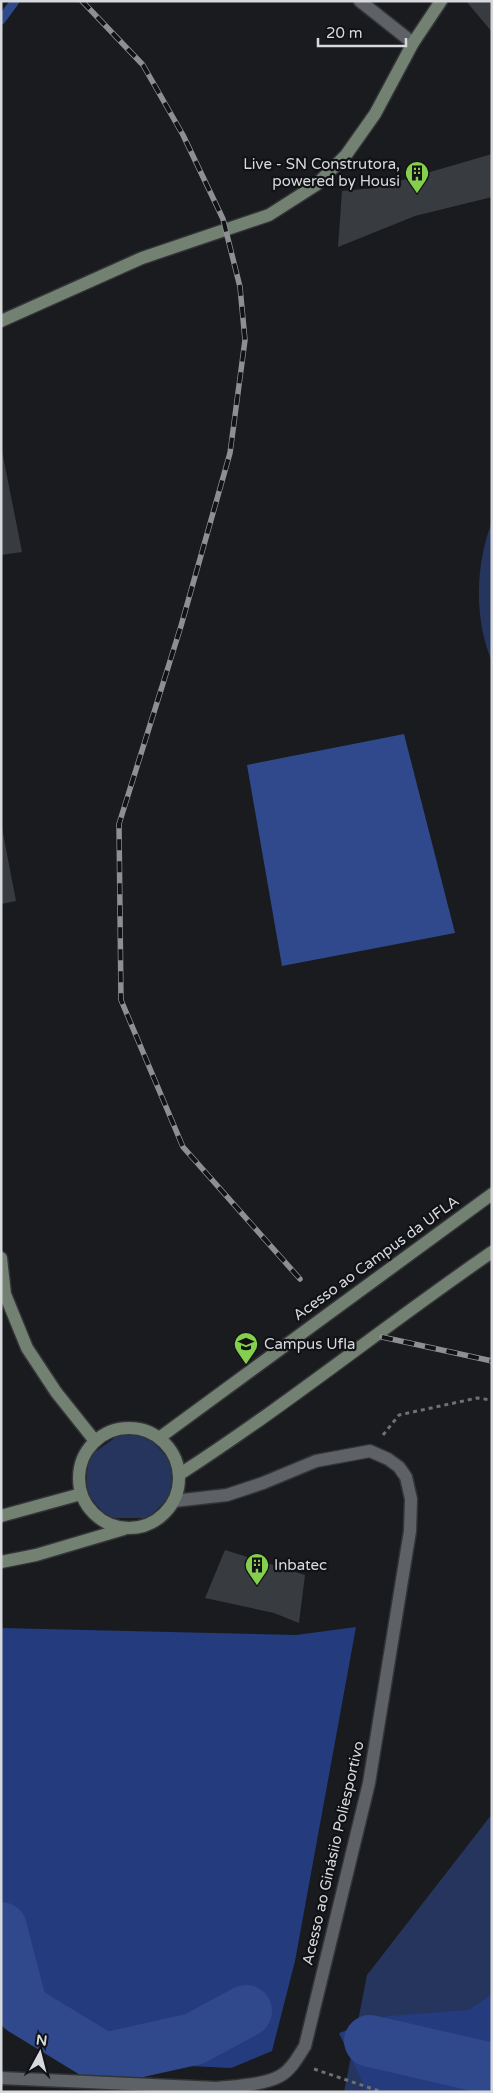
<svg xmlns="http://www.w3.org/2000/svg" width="493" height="2093" font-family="'Varela Round',sans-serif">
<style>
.green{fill:#25355d}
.forest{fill:#243b7d}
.water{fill:#30498d}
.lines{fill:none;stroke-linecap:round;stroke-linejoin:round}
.stream{stroke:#30498d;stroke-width:9}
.river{stroke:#30498d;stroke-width:52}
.building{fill:#383b3f}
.street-casing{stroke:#333437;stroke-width:15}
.secondary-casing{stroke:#333437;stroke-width:15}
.path{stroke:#6e7073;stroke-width:3;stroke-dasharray:4 4;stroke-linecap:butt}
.street{stroke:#5e6166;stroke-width:12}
.secondary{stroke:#738172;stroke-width:12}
.rail-casing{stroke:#8e8f93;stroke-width:5.5}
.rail{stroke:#101216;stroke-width:4;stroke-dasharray:11;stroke-linecap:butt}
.labels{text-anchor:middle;stroke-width:4.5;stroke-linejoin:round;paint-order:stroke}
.poi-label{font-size:15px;fill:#d8d9dc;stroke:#101216;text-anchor:start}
.street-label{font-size:15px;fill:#d8d9dc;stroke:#101216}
</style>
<rect width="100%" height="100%" fill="#191b1f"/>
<g class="green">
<path d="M492,522v140c-18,-43 -17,-97 0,-140z"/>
<path d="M120,1434l29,3 22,25 1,33 -24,23h-40l-22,-25 2,-36z"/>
<path d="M492,1814v278h-148l23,-117z"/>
</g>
<g class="forest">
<path d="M356,1627l-61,334 -23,90 -41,17 -127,-6 -61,-17 -24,-33 -18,-32v-352l295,7z"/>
<path d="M492,1994v98h-125l-28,-59 48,-17 82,-6z"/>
</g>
<path class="water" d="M404,734l51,199 -173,33 -35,-201z"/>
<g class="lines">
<path class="stream" d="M1,20l14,-19"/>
<g class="river">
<path d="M1,1928l21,81 82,50 90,-20 52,-28"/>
<path d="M370,2041l122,28"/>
</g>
</g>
<g class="building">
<path d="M466,1h26v31z"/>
<path d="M492,154v43l-77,19 -77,31 4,-56 33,-3z"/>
<path d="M1,446l21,106 -21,3z"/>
<path d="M2,828l14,73 -15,3v-75z"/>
<path d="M225,1550l80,25 -6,48 -25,-10 -69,-15z"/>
</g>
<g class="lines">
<g class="street-casing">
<g id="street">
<path d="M360,1l53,42"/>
<path d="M1,2078l216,10c18,-2 47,-3 63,-12 11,-6 18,-19 25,-30l64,-263 41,-252 1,-32 -5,-22 -7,-10 -11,-8 -18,-8 -54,10 -53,22 -36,12 -53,6"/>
</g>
</g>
<g class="secondary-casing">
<g id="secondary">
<path d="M1,321l141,-63 127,-43 47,-30 30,-30 29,-41 38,-71 28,-42"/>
<path d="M1,1258l4,36 22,54 29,44 39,49"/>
<circle cx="129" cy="1478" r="50"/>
<path d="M159,1438l333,-244"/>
<path d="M180,1474c107,-69 207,-150 312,-222"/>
<path d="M1,1516l80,-22"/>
<path d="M1,1562l35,-7 88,-26"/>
</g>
</g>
<g class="path">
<path d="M383,1435l16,-20 78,-17 15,2"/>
<path d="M314,2069l68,23"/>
</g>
<use href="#street" class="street"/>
<use href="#secondary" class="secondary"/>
<g class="rail-casing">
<g id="rail">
<path d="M82,1l61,64 40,70 40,84 17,68 5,53 -15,113 -49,173 -62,198 2,176 62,147 117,132"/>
<path d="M382,1337l110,24"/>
</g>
</g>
<use href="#rail" class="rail"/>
</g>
<defs>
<g id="building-pin" transform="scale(1.25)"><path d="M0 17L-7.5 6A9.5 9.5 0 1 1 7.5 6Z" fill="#84cf4d" stroke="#101216"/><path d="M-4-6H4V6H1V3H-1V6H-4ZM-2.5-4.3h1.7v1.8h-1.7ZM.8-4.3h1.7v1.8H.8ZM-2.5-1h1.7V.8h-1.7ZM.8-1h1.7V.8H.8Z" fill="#111"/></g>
<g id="university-pin" transform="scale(1.25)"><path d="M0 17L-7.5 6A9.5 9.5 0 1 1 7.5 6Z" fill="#84cf4d" stroke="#101216"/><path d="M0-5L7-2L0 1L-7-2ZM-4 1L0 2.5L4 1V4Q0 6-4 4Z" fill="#111"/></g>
</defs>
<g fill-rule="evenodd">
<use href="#building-pin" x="417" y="173"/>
<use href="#university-pin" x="246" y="1344"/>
<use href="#building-pin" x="257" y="1565"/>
</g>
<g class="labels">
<g class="poi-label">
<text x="400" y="169" text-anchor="end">Live - SN Construtora,<tspan x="400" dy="17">powered by Housi</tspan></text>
<text x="264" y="1349">Campus Ufla</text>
<text x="274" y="1570">Inbatec</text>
</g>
<g class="street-label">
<text transform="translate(376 1258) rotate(-36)" y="5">Acesso ao Campus da UFLA</text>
<text transform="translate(333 1853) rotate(-77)" y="5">Acesso ao Ginásiio Poliesportivo</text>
</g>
</g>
<rect width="493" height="2093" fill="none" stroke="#d8d9dc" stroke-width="5"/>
<g transform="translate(40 2053) rotate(7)" stroke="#101216" stroke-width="4" paint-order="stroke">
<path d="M0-4L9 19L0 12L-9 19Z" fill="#d8d9dc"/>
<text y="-8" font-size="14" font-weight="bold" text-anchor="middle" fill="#d8d9dc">N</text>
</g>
<path d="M318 38v8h88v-8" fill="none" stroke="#d8d9dc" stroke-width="2.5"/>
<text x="326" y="38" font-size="15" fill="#d8d9dc" stroke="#101216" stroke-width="4" paint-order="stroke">20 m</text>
</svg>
